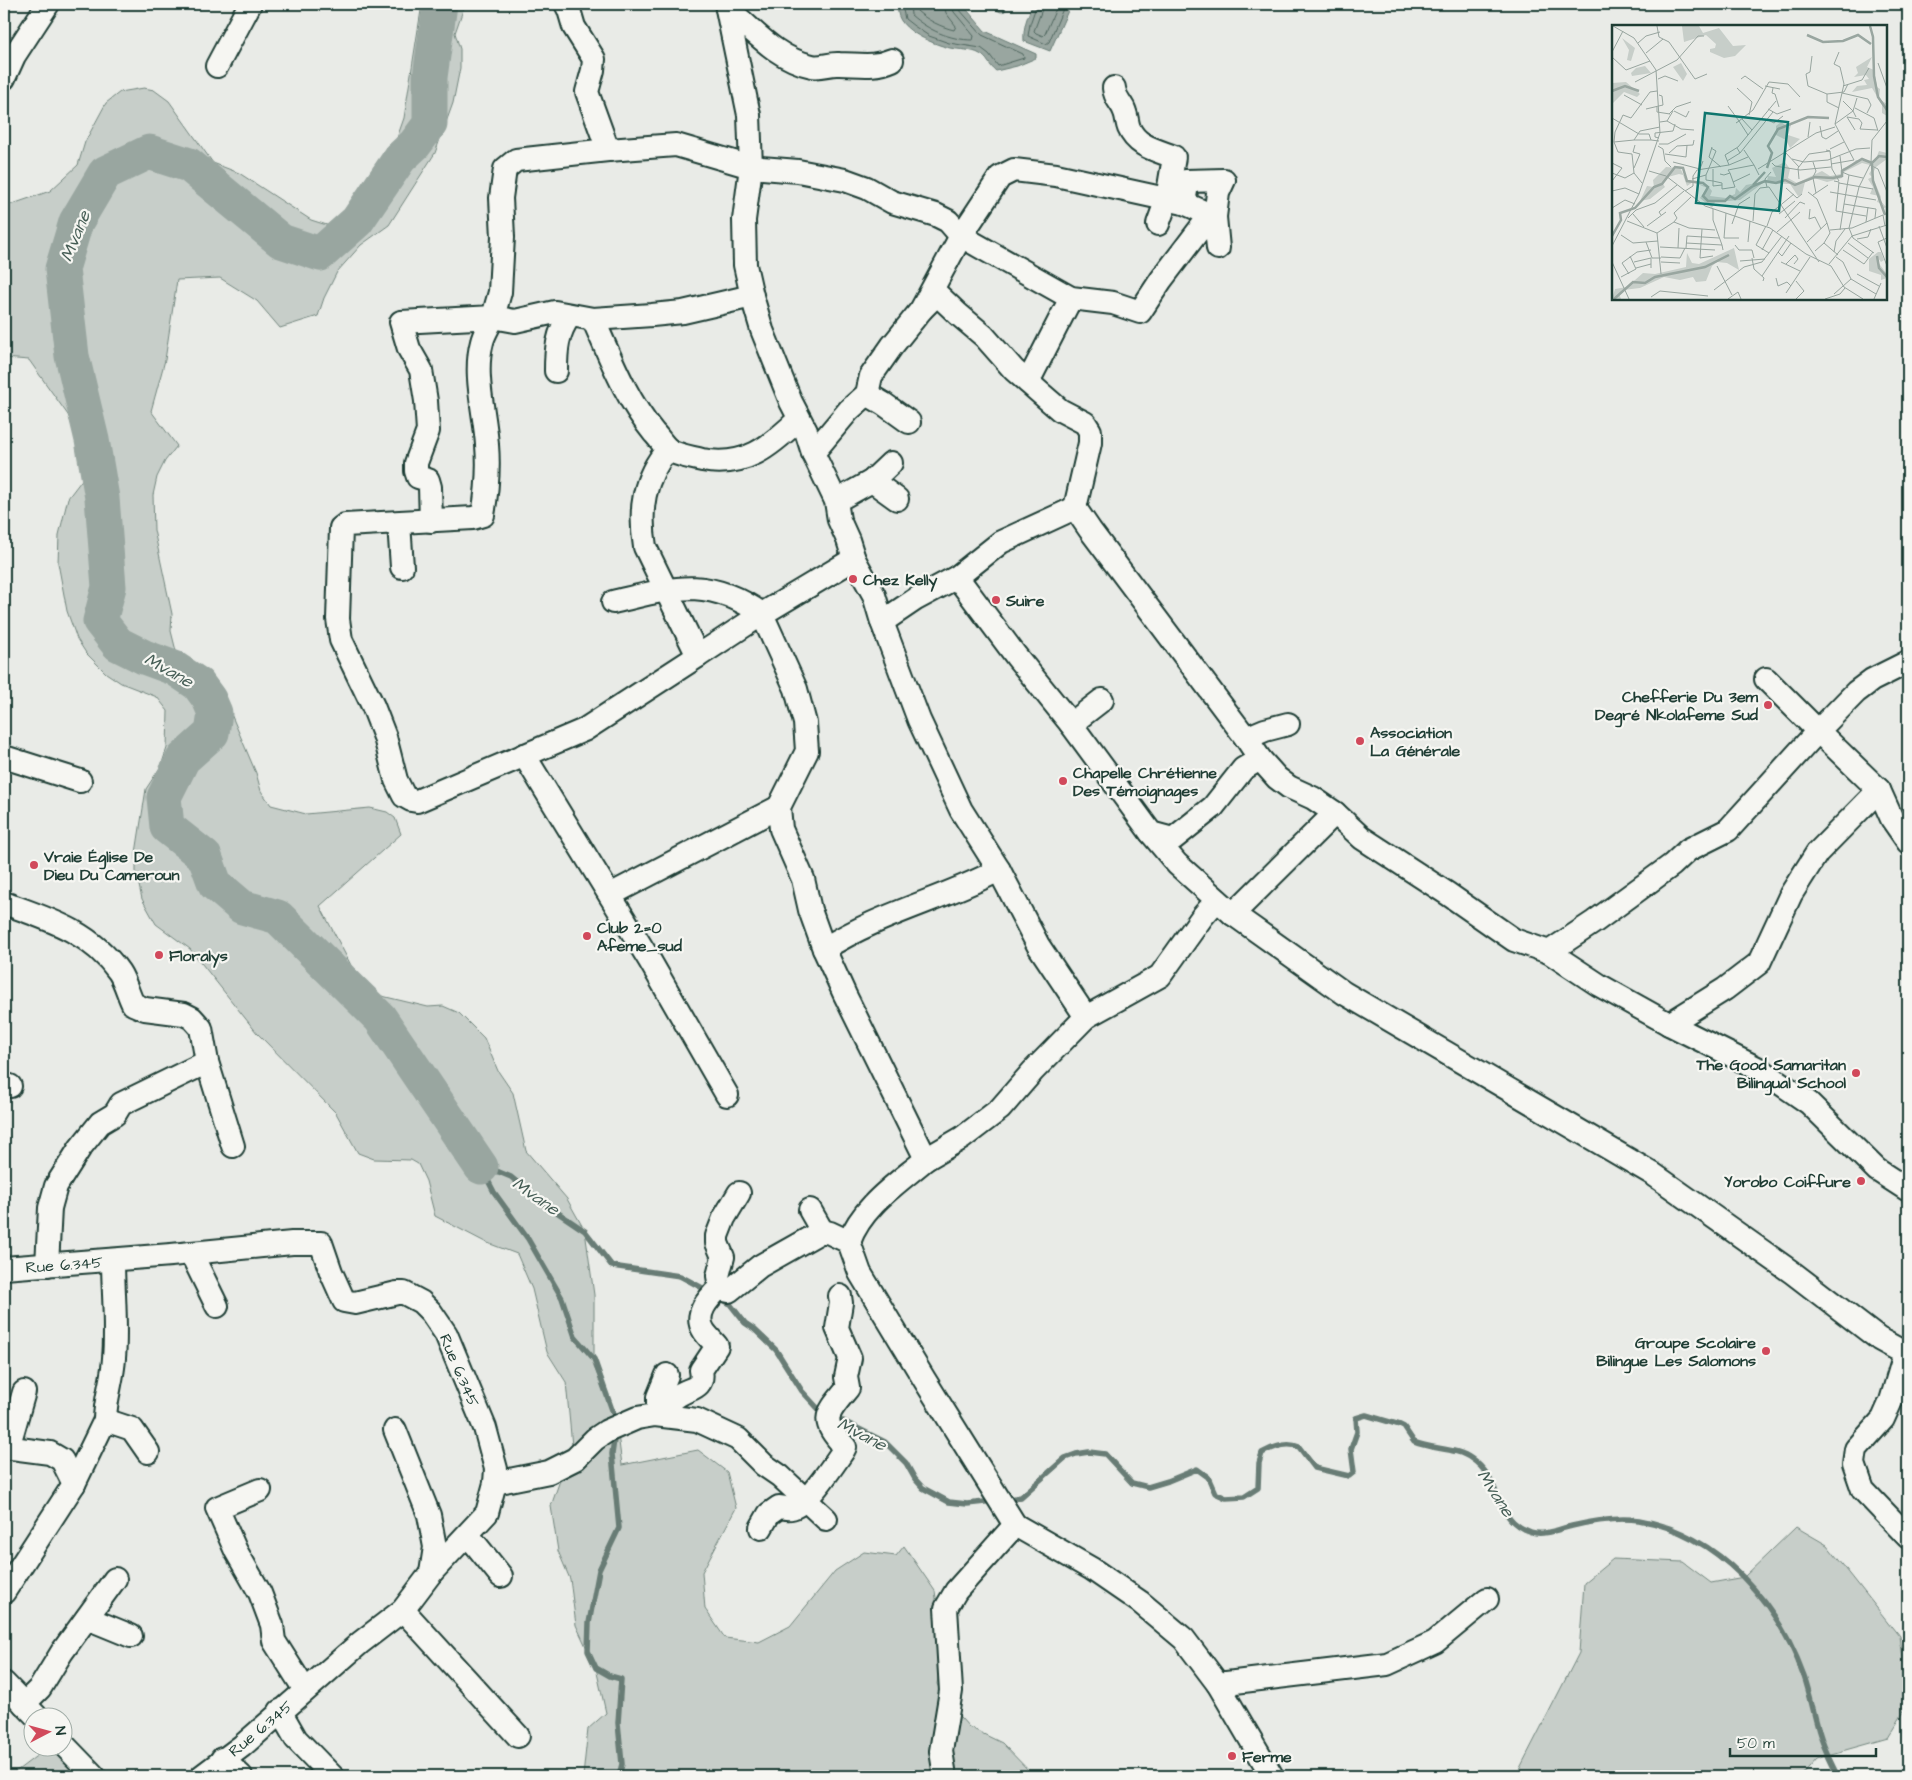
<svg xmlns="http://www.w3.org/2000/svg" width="1912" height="1780" font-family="'Architects Daughter',sans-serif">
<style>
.green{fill:#c7cec9;stroke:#73867e}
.water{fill:#99a6a0;stroke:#687c75}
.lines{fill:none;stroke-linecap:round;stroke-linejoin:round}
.shore{stroke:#50675f;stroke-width:1}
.stream{stroke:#687c75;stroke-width:5.5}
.river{stroke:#99a6a0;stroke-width:35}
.minor-casing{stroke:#1f3d34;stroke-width:26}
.minor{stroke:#f6f6f2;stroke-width:22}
.poi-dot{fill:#d1495b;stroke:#f6f6f2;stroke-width:2}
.labels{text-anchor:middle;stroke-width:4.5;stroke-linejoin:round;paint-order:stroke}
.poi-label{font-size:16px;font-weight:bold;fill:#1f3d34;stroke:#f6f6f2;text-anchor:start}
.street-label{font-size:16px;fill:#1f3d34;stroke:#f6f6f2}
.water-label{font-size:18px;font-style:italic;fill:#445c54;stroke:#f6f6f2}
.inset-river{fill:none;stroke:#99a6a0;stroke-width:2.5}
.inset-road{fill:none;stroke:#98a59f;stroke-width:1}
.view{fill:#0f766e;fill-opacity:0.15;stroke:#0f766e;stroke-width:2.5}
.inset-edge{fill:none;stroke:#1f3d34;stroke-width:2.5}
</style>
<rect width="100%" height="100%" fill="#e9ebe7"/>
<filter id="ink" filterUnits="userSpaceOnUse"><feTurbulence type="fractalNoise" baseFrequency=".02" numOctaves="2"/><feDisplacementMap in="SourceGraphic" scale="10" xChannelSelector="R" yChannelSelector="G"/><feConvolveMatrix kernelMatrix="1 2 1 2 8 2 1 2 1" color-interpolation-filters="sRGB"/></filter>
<g filter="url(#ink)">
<g class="green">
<path d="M422,4h43l-10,29 5,16v19l-7,35 -18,50 -46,72 -28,20 -24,27 -13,26 -6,18 -38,12 -23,-27 -37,-23 -43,2 -12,80 -14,51 26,35 -12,15 -8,16 -4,18 1,35 18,84 -1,17 5,20 47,44 33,78 5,18 10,14 35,9 64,-6 17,4 8,6 6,16 -81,72 45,86 63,15 15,-1 16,7 25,25 14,33 15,22 13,58 41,48 18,32 9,64v72l22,52 6,46 76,-15 29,22 9,36 -34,64 3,37 20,29 34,4 31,-16 45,-55 29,-19 32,4 8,-10 31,45 8,56 -6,37 8,16 24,27 33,16 32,33h-451l5,-47 18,-16 -10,-45 -20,-43 -6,-46 -12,-28 -7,-45 21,-60 -6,-64 -19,-30 -15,-63 -15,-35 -32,-12 -50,-26 -9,-35 -8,-17 -7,-4 -37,-1 -16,-6 -22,-40 -79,-80 -67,-84 -34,-25 -14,-25 -6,-27v-19l10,-64 15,-23 6,-18 1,-37 -11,-14 -36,-14 -15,-10 -20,-20 -9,-14 -10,-28 -9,-48 1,-28 9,-37 16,-21v-19l-16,-43 -39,-55 -25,-2v-151l46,-16 28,-26 7,-23 21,-39 14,-11 24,-4 10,2 15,11 44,62 26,10 72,47 22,7 11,-8 18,-35 35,-46 7,-20z"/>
<path d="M1796,1527l31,18 72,91 9,69 -20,33 -71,20 -16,18h-351l68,-4 61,-119 5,-70 29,-24 70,3 28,21 33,-6z"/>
<path d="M47,1748h12l24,28h-73z"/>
</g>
<g class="water">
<path d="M899,4h63l23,27 51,23v4l-19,8 -21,5c-7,-5 -8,-13 -16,-17 -8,-5 -21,-4 -30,-6 -18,-4 -60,-21 -51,-44z"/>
<path d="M983,4h23l-1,7 -4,1z"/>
<path d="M1033,4h38l-21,47 -26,-10c-1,-14 3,-24 9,-37z"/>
</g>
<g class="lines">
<g class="shore">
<path d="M904,4l-1,6 2,9 9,7 15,10 20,7 32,5 8,6 9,12 26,-8 -1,-4 -41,-19 -23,-26 -1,-5"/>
<path d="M910,4l1,11c17,15 39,25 62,25l1,-4 -20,-24 -2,-8"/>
<path d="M917,4v7c10,9 24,16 37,19l2,-4 -10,-13 -2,-9"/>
<path d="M1037,4l-7,20 -2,12 18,8 3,-2 16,-38"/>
<path d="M1044,4l-10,27 2,2 7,3 2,-2 13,-30"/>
</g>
<g class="stream">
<path d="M481,1167l18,5 12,5 25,21 49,33 27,35 68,10 30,16"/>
<path d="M481,1167l13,25 34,47 34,59 13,39 19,22 22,62"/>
<path d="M722,1299l8,5 15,19 9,6 22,21 26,41 22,24"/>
<path d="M834,1420l9,1 42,21 21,21 9,16 8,9 26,14 18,2 27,-3"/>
<path d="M615,1433l-3,21 7,74 -20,42 -10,53 -1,28 8,17 14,8 11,3 -3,44 4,41 -3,12"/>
<path d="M1005,1500l16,-3 44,-39 11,-4 13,-2 16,2 27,29 16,4 20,-6 29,-12 11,8 7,16 11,5 18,-1 14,-9 1,-25 3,-10c11,-6 25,-12 37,-6l16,21 34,8 5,-4 -3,-23 6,-17 -1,-14 10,-3 34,10 4,2 10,15c19,8 42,5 58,17 31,21 21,61 59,73 13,4 28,-3 41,-6 21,-5 46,-9 67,-6 80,14 139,83 165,156 8,23 11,48 20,70 4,10 9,20 14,30"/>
</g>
<path class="river" d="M440,4l-10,73v47l-15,20 -15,14 -43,63 -37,33 -39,-13 -92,-76 -40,-13 -44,21 -29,49 -14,47 10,87 20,84 10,58 7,89 -9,34 18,23 26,13 30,11 24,16 11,15 6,14 -3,20 -29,26 -19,38 3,30 38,30 10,27 27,23 36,10 102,101 101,149"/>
<g class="minor-casing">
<g id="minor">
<path d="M566,4l3,6 5,17 20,32 -1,11 -6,22 21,58 68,-5 75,22 47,4 47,9 22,8 25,14 44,13 12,6 13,15 110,62 42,5 27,9 21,-32 45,-59 9,-4 3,-24 6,-13 -38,1v10l-2,12"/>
<path d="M726,4l23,111 2,52 -7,53 1,45 7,31 10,34 29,72 15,29 7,22 23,48 3,19 9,20 6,19 20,36 8,27 34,-23 41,-22 44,-35 74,-34 15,22 156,208 14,21 17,19 12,9 24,11 22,15 27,25 86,56 66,46 35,12 45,-30 78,-57 16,-15 40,-20 90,-99 -52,-52"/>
<path d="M728,4l-1,4c26,22 50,51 85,58 9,2 18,-3 27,-2 19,0 35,4 53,-4"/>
<path d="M217,66l33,-62"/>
<path d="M4,78l10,-22 34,-52"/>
<path d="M1114,88c1,12 8,14 11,24 2,5 2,11 4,16 8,19 28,22 45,29l-7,42 -9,25"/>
<path d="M922,309l15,-15 21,20 26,22 30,34 24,21 22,19 25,13 5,8v12l-15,65"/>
<path d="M593,319c18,40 33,80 61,114 5,5 10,13 15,17 10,6 22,7 33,10 43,8 68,-13 97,-41"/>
<path d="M556,371c0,-20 1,-39 14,-55"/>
<path d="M1028,382l43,-84"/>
<path d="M867,394l17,10 25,18"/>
<path d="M668,449c-25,29 -29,61 -23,98l53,109 64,-42 34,75 9,34 2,28 -28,56 2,22 22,50 7,31 14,39 21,46 81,164c-28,24 -64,47 -77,83l-19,-9 -8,-2 -62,35 -31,25 -5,-1 -4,-3"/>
<path d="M813,453l36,-43 18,-16 4,-18 21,-30 29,-36 40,-74 39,-59 14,-7 42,5 128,28 31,14 3,31"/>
<path d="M872,481l25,18"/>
<path d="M836,501l36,-20 19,-18"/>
<path d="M431,521l-1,-34 -2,-7 -10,-3 -2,-6v-8l12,-32 -2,-30 -5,-31 -12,-21 -8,-27 92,-5 7,-25 3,-55 -2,-39 4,-29 11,-9 92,-10"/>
<path d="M399,523l3,44"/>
<path d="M957,577l59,79 55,68 80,109 22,6 40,-32 30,-38 17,-10"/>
<path d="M613,602c60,-14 94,-27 149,12l92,-55"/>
<path d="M882,622l37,98 42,90 38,60 39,75 48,72"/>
<path d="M698,656l-114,74 -167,71 -6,-1 -7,-4 -8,-16 -11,-43 -12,-31 -32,-66 -3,-21 3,-91 4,-3 128,-7 10,-3c4,-23 6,-47 4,-70 -2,-33 -14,-70 -5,-103 2,-9 8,-17 11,-25l22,4 40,-9 38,7 59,-4 31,-3 69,-16"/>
<path d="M1908,662l-36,18 -16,12 -38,39 61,59 13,29 16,23"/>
<path d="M1071,724l31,-24"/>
<path d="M1246,738l19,-8 23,-6"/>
<path d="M524,755l126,206 77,134"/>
<path d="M4,757l76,24"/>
<path d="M1151,833l26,31 56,50 111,79 309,181 140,99 86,66 29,16"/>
<path d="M610,895l169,-88"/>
<path d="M4,903c44,16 86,28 115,69 6,9 9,22 14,32l12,5 39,5 8,4 9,10 6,34 26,84"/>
<path d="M1233,914l102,-101"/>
<path d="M824,949c54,-35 117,-49 175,-79"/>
<path d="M1549,952l50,33 70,39 56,-35 34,-26 32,-69 26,-41 62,-63"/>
<path d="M1669,1024l92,46 48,33 68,67 31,20"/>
<path d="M4,1084l6,2"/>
<path d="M926,1159l36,-21 38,-29 33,-38 53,-54 74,-41 42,-59 15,-17"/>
<path d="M810,1210l12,21"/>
<path d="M849,1242l11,31 64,106 91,146 77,44 48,33 44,37 34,45 54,92"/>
<path d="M191,1253l26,53"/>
<path d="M47,1265l3,-57 6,-22 24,-38 20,-25 15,-9 6,-10 86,-42"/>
<path d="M4,1268l167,-13 121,-12h29l10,29 13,29 11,2 42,-10h7l17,9 10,10 15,22 39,94 11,41 -1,14 -8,30 -56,60 -28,37 -43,33 -118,103 -40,30"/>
<path d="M1905,1354l-14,47 -8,18 -27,30 -2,15 9,26 45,47"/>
<path d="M658,1409v-12l9,-22"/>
<path d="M655,1415l3,-6c9,-3 13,-9 21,-14 10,-7 26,-6 22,-25l16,-24c-4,-5 -10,-10 -13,-15 -11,-17 5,-33 16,-44l-2,-11 5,-19 -6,-14v-7l7,-18 15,-25"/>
<path d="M105,1420c0,-21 8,-41 9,-62 3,-32 -1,-66 -1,-98"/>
<path d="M395,1430l34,85 6,32 -4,26"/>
<path d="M4,1447l46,6 12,7 12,24 -70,108"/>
<path d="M8,1448l16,-56"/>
<path d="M495,1483l54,-11 26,-13 20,-20 12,-8 30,-13 18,-3 42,5 41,19 26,26 16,11 46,43"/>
<path d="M74,1484l31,-64 27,9 16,23"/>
<path d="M260,1490l-43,18 19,43 24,42 12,32 2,16 31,49"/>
<path d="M761,1528l8,-14 10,-7c3,0 8,2 12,1 15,-1 43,-44 52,-57l2,-4c-26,-28 -19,-32 3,-59l-2,-11 4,-19 -13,-30 4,-25 -1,-7"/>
<path d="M468,1535l33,41"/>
<path d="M403,1610l115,126"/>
<path d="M87,1618l44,18"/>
<path d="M4,1683l34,35"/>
<path d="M1218,1684l169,-20 48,-22 52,-43"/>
<path d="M24,1704l16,-16 22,-36 53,-73"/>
<path d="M280,1711l16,28 36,37"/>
<path d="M62,1743l32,33"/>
<path d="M222,1759l19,17"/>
<path d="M945,1776l-4,-25 10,-60 -5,-83 10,-17 59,-66"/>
</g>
</g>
<use href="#minor" class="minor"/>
</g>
</g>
<g class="poi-dot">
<circle cx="853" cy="579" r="5"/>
<circle cx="996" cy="600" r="5"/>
<circle cx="1768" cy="705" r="5"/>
<circle cx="1360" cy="741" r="5"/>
<circle cx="1063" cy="781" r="5"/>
<circle cx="34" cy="865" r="5"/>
<circle cx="587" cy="936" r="5"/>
<circle cx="159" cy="955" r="5"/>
<circle cx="1856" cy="1073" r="5"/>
<circle cx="1861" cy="1181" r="5"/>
<circle cx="1766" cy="1351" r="5"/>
<circle cx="1232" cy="1756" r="5"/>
</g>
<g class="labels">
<g class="poi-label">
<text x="863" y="585">Chez Kelly</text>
<text x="1006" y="606">Suire</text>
<text x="1758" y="702" text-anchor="end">Chefferie Du 3em<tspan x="1758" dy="18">Degré Nkolafeme Sud</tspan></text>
<text x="1370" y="738">Association<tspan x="1370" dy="18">La Générale</tspan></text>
<text x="1073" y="778">Chapelle Chrétienne<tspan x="1073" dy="18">Des Témoignages</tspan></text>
<text x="44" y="862">Vraie Église De<tspan x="44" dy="18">Dieu Du Cameroun</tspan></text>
<text x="597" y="933">Club 2=0<tspan x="597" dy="18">Afeme_sud</tspan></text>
<text x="169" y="961">Floralys</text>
<text x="1846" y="1070" text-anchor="end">The Good Samaritan<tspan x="1846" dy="18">Bilingual School</tspan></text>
<text x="1851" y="1187" text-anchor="end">Yorobo Coiffure</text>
<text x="1756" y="1348" text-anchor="end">Groupe Scolaire<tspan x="1756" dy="18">Bilingue Les Salomons</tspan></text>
<text x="1242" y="1762">Ferme</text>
</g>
<g class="street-label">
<text transform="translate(64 1264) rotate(-4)" y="6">Rue 6.345</text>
<text transform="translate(460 1370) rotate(67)" y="6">Rue 6.345</text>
<text transform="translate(260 1728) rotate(-40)" y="6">Rue 6.345</text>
</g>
<g class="water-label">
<text transform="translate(75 236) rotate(-68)" y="6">Mvane</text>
<text transform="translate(169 670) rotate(29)" y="6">Mvane</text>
<text transform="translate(536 1196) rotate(35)" y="6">Mvane</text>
<text transform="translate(862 1434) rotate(27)" y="6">Mvane</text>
<text transform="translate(1496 1493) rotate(57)" y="6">Mvane</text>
</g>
</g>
<g transform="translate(1612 25)">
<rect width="275" height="275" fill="#e9ebe7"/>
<path d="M70,1h17l4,7 16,-5 14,18 13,-1 -11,11 -11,2 -14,-6v-3l5,-1 1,-4 -10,-9 -22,7zM10,13l13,10 -4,13 -4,-1 2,-10zM260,32l-5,10 7,3 3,17 3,2 -1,10 8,5v12l-5,-3v-8l-10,-17 -20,4 5,-6 10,-1 -3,-5 5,-1 -3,-4 -12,2 4,-4 -2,-6zM69,38l6,11 -4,7 -10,-14zM33,41l6,7 -19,3 -1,-3 5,-5zM14,57l14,12 -3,3 -13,-5 -11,11 -1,-20zM169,97l7,5 4,-5 -4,13 12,4 -10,9 -4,-8 -10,-5v-9zM267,126l8,2v6l-11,8 -4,8 9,22 -1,3 6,7 -4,3 1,-6 -6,-2 2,-6 -9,-2 3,-7 -5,-8 4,-2 -3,-3 5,-8 -12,-3 -18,9 -2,6 -15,4 -13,-4 -9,4 -3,12 -4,2 -8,-12 -27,-1 -23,17 -25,2 -3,6 -12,-10 7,-10 -14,-6 -6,4 -4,-11 -4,-1 -11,3 -5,7 2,3 -15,12 -10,2 7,-15 7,1 -1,-7 13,-13 14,1 7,13 21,5 4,5 -2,5 16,2 9,-4 1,-6 4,4 6,-7 21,-4 1,-5 8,1 -4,-9 13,-6 5,7 -2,9 9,5 25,-12 8,5 11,-2 2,-6 6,-1 7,-7 19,1zM122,223l5,22 -12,-7 -10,-1 -5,4 -6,15 -10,1 -3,-5 -13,3 -16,-3 -24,11 -17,2 -4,4 2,5h-9l3,-10 12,-2 16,-14 12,1 31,-7 1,-14 5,10 7,1zM266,227h3l3,8 -3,2 -3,-4 -1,3 10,13v4l-6,2v-5l-12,-4v-12z" fill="#c7cec9"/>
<path class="inset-river" d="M258,1l3,11 1,39 4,21 9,13M195,10l16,7 20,-1 15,-6 13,9M0,66l13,-5 14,5M260,139l1,17 12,34M155,143l5,-15 -4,-7 10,-17 30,-12 21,1M141,160l12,-13M141,161l12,-5 11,2 9,-3 10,5 20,-8 18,1 9,-2v-5l20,-12 10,4 7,-7 8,1M0,211l9,-16 -1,-7 15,-5 19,-21 8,-3 13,-17 8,1 4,13 16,2 5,4 -5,9 5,5h17l5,-5 5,3 18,-13M265,231l2,12 8,9M2,274l19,-17 12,1 10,-6 50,-10 24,-12"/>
<path class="inset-road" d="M45,1l2,11 10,5 26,37 12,-5M26,18l8,-7 14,-4M0,27l11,-21M34,28l17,-14M200,31l-2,16 -4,2 2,12 19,8M0,32l14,13 24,-9M266,38l9,25M46,54l7,-3 13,5M129,54l4,-3 18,13M23,57l42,-22 21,-24h6M153,61l15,3M231,61l19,-6 7,-12M125,63l15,14 -3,13M161,63l-1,5 3,1 4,13M230,68l26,6 3,6 -4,8M12,70l18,10M116,81l11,15 14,-11 16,-28 19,2 12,13M45,82v5l13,2M227,83l-12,-6v-8l17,-2 4,-8M243,83l19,10 4,13M34,84l17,-4 -1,-9 -3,-1M156,84l9,5 14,-5M62,86l12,6 3,-6M57,89l7,-7 15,-5M244,92l-3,-6 4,-13M0,93l27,16h10l2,6 8,1M130,94l10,11 -4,5M156,95l6,3 9,-7M55,96l14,8 13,1M48,97l7,-1 6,-10M223,99l18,-13 -10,-10M208,101l2,11 4,2 12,-8M140,105l24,-29M243,105l-8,-13 12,2 3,4 -2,6 17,1M196,112l2,-15M47,113l-4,-1v-4l18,-2 2,-7M39,115h-17l6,-9 20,-4M2,117l20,-2M47,119h9l18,-10M46,121l5,3 2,12 6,6M100,122l-3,10 12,10M218,124l14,-7M132,125l10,15M214,125l4,1 2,18 7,12M173,127l14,15M57,128l8,-7 16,-1 1,-5M128,128l33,-41M53,129l21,3 1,-12M228,131l2,16 7,3M180,134l12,3 24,-2 28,-11 14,-1M115,136l13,-8 -3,-5M61,137l27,7 3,-8M201,137l3,9 -3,6M0,138l10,5 -10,13M160,138l3,3 25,4 31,-3M219,139l23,-4 -19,-36 9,-40 -4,-17 -6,-3 5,-12M117,140l19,-8M258,140l8,4 9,23M22,143l6,-14 -7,-2 2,-7M101,144v12l9,2v6l13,-2 -5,-14M146,144l58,-36 19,-6M37,146l17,5 39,30 65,22 36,26 25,12 13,21 19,12M0,148l13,5 9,-5M108,149l4,1 6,-2 -2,-3 26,-5 5,10M94,150v5l7,1v5l9,-1M201,153l3,15M80,154l14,-4 10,-24 -5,-3M187,154l-1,-11 11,-14 21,-3M222,156l5,1 -3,29 30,5M121,157l17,-8M30,158l-8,-10 -2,-19 -14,-2 -4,-10 1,-10 8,-17 8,3 19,-26 7,-1M227,158l34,6M155,162l-2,-8 6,-7M174,163l11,10 5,-4M0,166l13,-3 14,6M73,166l8,-5v-10l4,-6 32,-5 -4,-10 13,-8 10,-12 -9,-14 -3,2M196,167l9,7 10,24M218,167l46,8M201,170l15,-10M232,179l5,-29 14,3M0,183l13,-8 10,4M101,184v11l9,25M198,184l-1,10 6,-2 6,12M114,188l-2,25h15M21,189l11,13M167,189l16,-13M49,190l-2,-3 25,-21M16,193l8,-8 19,-7 22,-18M173,193l15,-16 5,2M15,196l30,12 4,41M141,196l2,-27 5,-6 9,-1 50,75M62,197l3,-4 -3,-5 17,-16M254,197l2,-15M120,199l7,-20 11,-7M35,201l19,-14M154,201l-10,19 13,8M155,201l5,-14 22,-18M267,201l8,22M90,204l-2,29 13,-2M218,205l22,-2 31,-13 2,11M228,205l4,-26 32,5 -1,9M165,207l23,-20M45,208l17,-11 15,6 26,2M9,210l12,8 25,-2M275,213l-9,4 9,24M245,214l11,-2 3,-8M34,217l6,16h9M136,217l2,-21M195,217l20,-19 3,10 -6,10M74,218l36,2 1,5M236,218l20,15M123,220l4,5h13l2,8M0,221l27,-52 21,-61 -4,-63 -22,-32 -21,-12M48,222l55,3M66,223l1,-20M74,223l1,-12 32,2M150,225l11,-20M231,225l21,14 9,-12M203,226l9,-8 14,12M166,227l4,4 9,-13M222,227l2,-11 9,-12M262,228l-21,-15 -4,-10 10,-41 12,-24 1,-23 15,-19M49,232l19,1 5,-10M224,232l7,5 8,17 25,15M140,233l2,11 10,9 -1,3M128,236l25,-2M0,237l17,37M22,237l17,-4v10M49,237l19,1M169,237l19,9M174,239l9,-9 3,4 -4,5M217,239l23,-28 35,-11M105,241l15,29M24,243l15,-4M17,249l-7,-11 15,-11 14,-2M245,249l22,12M150,251l27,-40M9,252l15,-8 -6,-13M164,253l2,8 9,-4 4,4M102,265l30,-23 18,-5 20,-26M174,268l24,-36M222,269l17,-15M39,272l9,-6 48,5M116,274l10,-7 3,7M184,274l8,-8 -8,-10M213,274l15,-5 5,-6M262,274l7,-16"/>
<path class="view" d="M93,88l83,9 -9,89 -83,-8z"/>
<rect width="275" height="275" class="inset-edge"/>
</g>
<rect width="1912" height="1780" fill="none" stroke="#f6f6f2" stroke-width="20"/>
<rect x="10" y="10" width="1892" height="1760" fill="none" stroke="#1f3d34" stroke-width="2" filter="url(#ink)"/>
<g transform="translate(48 1732) rotate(84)"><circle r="24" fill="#f6f6f2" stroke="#a0aca6"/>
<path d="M0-4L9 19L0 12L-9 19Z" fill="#d1495b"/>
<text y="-8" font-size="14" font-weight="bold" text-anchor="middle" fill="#1f3d34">N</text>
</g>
<path d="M1730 1748v8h146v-8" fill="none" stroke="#1f3d34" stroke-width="2.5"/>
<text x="1737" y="1748" font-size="15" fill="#1f3d34" stroke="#f6f6f2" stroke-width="4" paint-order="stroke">50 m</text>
</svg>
